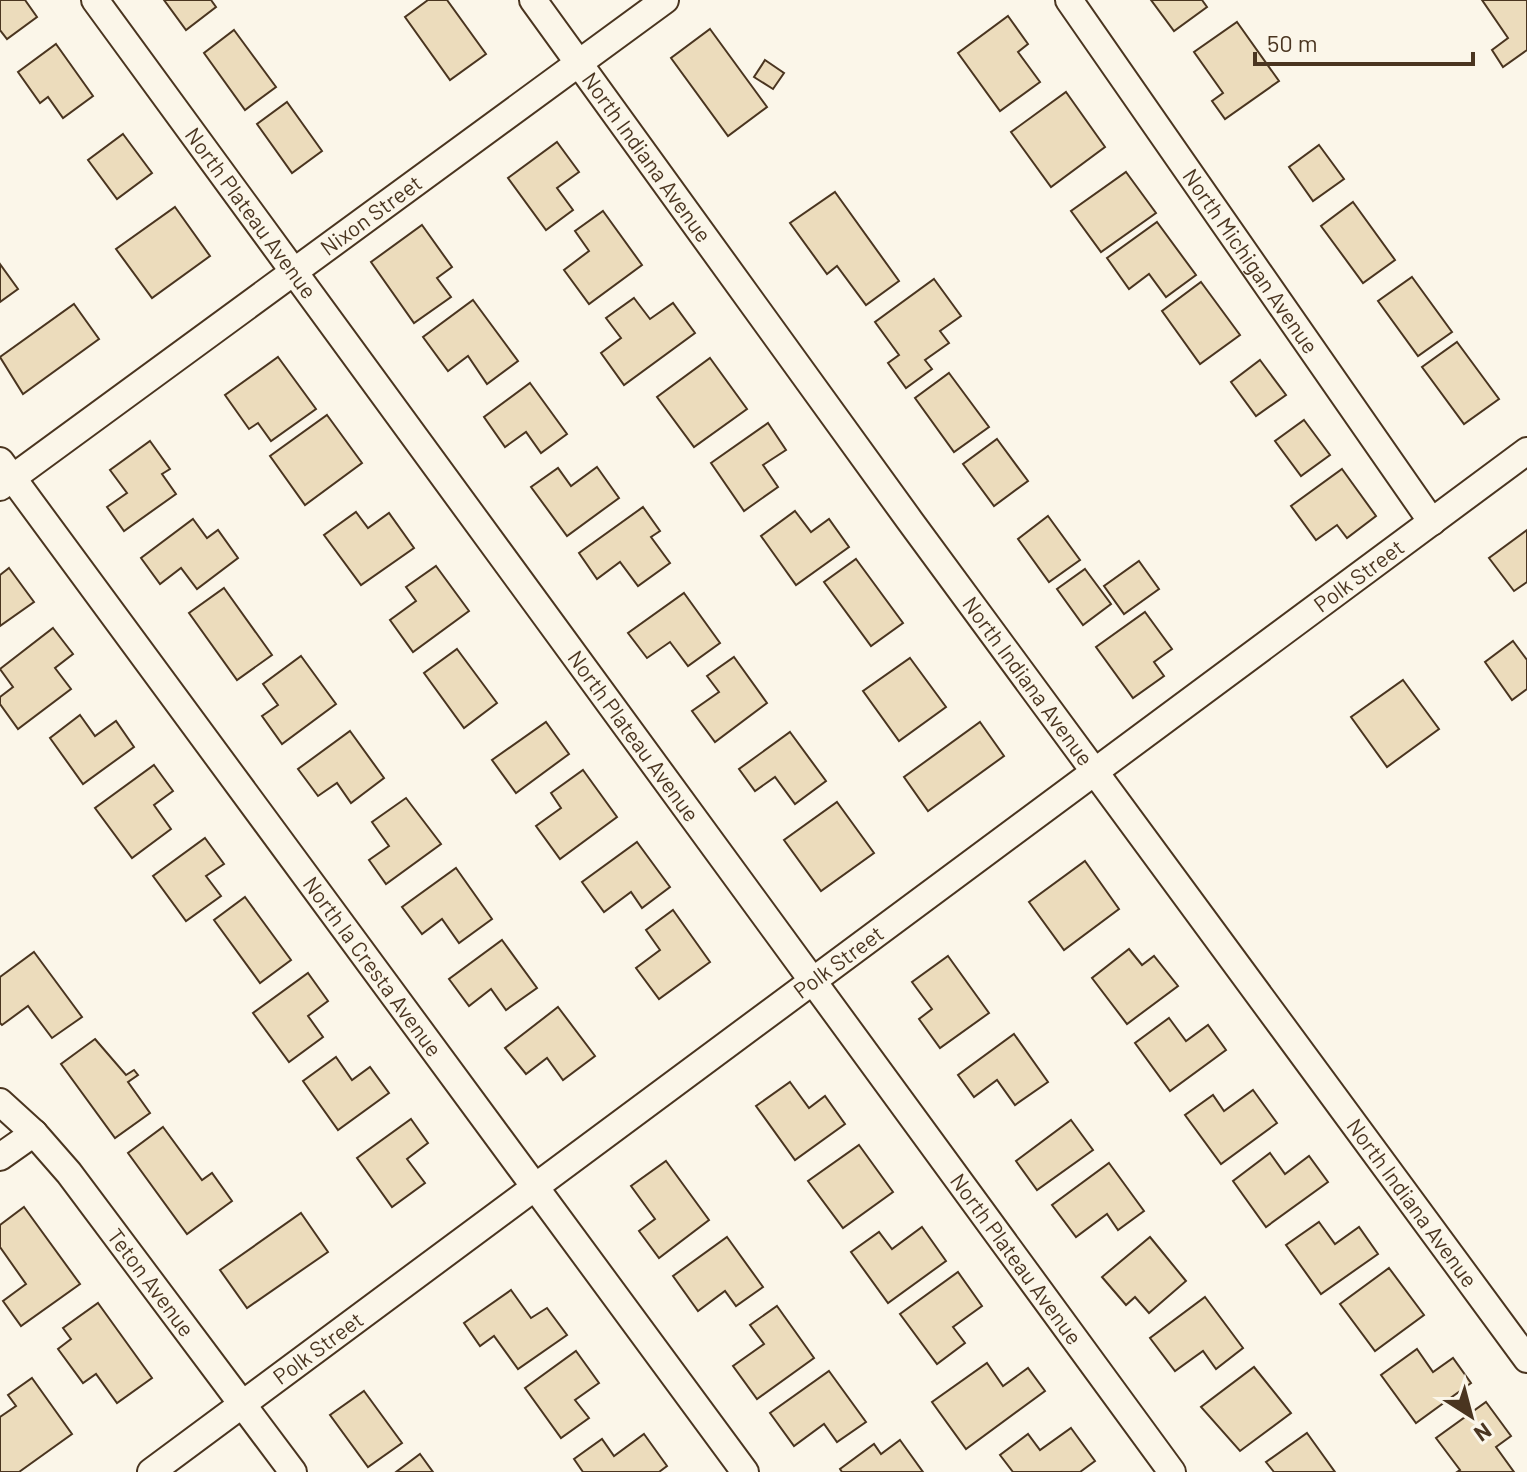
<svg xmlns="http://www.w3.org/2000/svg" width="1527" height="1472" font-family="Barlow,sans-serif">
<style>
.building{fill:#ecdcbc;stroke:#4a3520;stroke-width:2}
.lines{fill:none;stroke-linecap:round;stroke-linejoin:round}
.minor-casing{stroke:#4a3520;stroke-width:30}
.minor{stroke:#fbf6e9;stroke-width:26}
.labels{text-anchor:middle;stroke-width:6;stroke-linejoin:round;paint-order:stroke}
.street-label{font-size:22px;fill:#4a3520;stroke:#fbf6e9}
</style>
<rect width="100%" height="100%" fill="#fbf6e9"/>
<g class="building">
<path d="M0,0h25l12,17 -30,22 -7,-9z"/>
<path d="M164,0h47l5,7 -30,23z"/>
<path d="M428,0h19l39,54 -36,26 -45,-63z"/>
<path d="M1151,0h51l5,7 -33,24z"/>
<path d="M1482,0h45v50l-24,17 -11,-17 16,-12z"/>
<path d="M1008,16l20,28 -10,8 22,30 -40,29 -42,-58z"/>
<path d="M1237,22l42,59 -54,38 -13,-18 11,-8 -29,-41z"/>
<path d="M710,29l57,78 -39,29 -57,-78z"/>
<path d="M234,30l42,57 -31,23 -41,-57z"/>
<path d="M56,44l37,52 -30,22 -15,-21 -8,6 -22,-31z"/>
<path d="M765,60l19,13 -11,16 -19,-12z"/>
<path d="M1066,92l39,55 -54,40 -40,-55z"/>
<path d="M287,102l35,49 -30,22 -35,-49z"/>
<path d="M123,134l29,39 -35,26 -29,-39z"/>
<path d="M557,142l22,30 -22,16 16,22 -27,20 -38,-52z"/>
<path d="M1319,145l25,34 -31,22 -24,-34z"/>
<path d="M1126,172l30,41 -55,39 -30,-41z"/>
<path d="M835,192l64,89 -33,24 -29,-39 -10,8 -37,-51z"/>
<path d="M1353,202l42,58 -32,23 -42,-57z"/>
<path d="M175,207l35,49 -58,42 -36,-49z"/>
<path d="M603,211l39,54 -53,39 -25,-34 25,-19 -14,-20z"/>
<path d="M1157,222l39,53 -30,22 -17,-23 -20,15 -22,-31z"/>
<path d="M422,225l30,42 -15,11 14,19 -37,26 -43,-61z"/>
<path d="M0,264l18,25 -18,13z"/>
<path d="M1412,277l40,55 -34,24 -40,-55z"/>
<path d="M934,279l27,37 -21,15 9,12 -24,17 7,9 -26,19 -18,-25 11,-8 -24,-33z"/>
<path d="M1201,282l39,53 -40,29 -38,-53z"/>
<path d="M634,298l16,21 23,-16 22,30 -71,52 -23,-32 20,-15 -15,-20z"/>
<path d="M473,300l45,61 -31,23 -19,-28 -20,15 -25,-34z"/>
<path d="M74,304l25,35 -76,55 -23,-37z"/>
<path d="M1457,342l42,57 -35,25 -42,-57z"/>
<path d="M278,357l38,52 -45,32 -13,-18 -9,6 -24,-34z"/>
<path d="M710,358l37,51 -53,38 -37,-50z"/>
<path d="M1260,360l26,35 -30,21 -25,-34z"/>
<path d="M949,373l40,54 -35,25 -39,-54z"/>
<path d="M530,383l37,51 -26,19 -15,-21 -21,15 -21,-30z"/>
<path d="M327,415l35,48 -57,42 -35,-49z"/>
<path d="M1304,420l26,35 -29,21 -26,-35z"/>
<path d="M768,423l18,27 -23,15 15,22 -34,24 -33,-48z"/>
<path d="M997,439l31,42 -34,25 -31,-42z"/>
<path d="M150,441l20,28 -8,5 14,20 -52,37 -17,-24 20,-14 -17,-23z"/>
<path d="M597,467l22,31 -52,38 -36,-49 27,-19 13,18z"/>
<path d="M1342,469l34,47 -29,22 -10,-13 -21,15 -25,-34z"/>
<path d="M643,507l17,24 -9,6 19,26 -32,23 -18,-24 -23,17 -18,-26z"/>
<path d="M795,511l16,21 18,-13 20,28 -53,38 -35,-49z"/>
<path d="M356,512l12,16 21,-15 25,35 -53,37 -37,-50z"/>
<path d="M1048,516l32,44 -31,22 -31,-43z"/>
<path d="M193,519l14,19 11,-8 20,28 -41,31 -16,-21 -21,16 -19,-26z"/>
<path d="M1527,530v52l-13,9 -25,-33z"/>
<path d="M856,559l47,64 -32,23 -47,-64z"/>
<path d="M1139,561l20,28 -35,25 -20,-28z"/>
<path d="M436,566l33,45 -56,41 -23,-32 26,-19 -10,-14z"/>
<path d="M9,568l25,34 -34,24v-51z"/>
<path d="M1085,569l26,35 -28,21 -26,-36z"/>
<path d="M224,588l48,67 -35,25 -48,-67z"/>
<path d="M684,593l36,50 -32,23 -18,-24 -23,16 -19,-25z"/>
<path d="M1145,612l27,37 -18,13 10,14 -31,22 -37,-51z"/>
<path d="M53,628l20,26 -18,14 16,21 -53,40 -18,-25v-7l13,-10 -13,-18z"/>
<path d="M1513,641l14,19v29l-15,11 -27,-38z"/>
<path d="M457,649l40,54 -33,25 -40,-55z"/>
<path d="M301,656l35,48 -54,40 -20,-28 16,-11 -15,-21z"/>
<path d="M734,657l33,46 -52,39 -23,-31 27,-19 -12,-16z"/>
<path d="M910,658l36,49 -47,34 -36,-50z"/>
<path d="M1403,680l36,49 -52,38 -36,-50z"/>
<path d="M80,715l15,21 21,-15 18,26 -51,37 -33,-46z"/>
<path d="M546,722l23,32 -53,39 -24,-33z"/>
<path d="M980,722l24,34 -76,55 -24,-34z"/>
<path d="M350,731l34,47 -33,25 -14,-20 -19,13 -20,-27z"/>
<path d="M790,732l36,49 -31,23 -20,-27 -20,14 -16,-22z"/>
<path d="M154,765l19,26 -19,14 17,24 -39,29 -37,-50z"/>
<path d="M583,770l34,47 -57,42 -24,-33 25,-18 -10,-15z"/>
<path d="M406,798l35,46 -55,40 -17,-24 20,-14 -17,-24z"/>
<path d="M837,802l37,51 -53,38 -37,-51z"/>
<path d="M205,838l19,26 -18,12 15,20 -35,25 -33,-45z"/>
<path d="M637,842l33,45 -28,21 -11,-16 -27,20 -22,-30z"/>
<path d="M1085,861l34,48 -55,41 -35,-48z"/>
<path d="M456,868l36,51 -33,24 -17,-24 -20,15 -20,-27z"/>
<path d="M245,897l46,63 -31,23 -46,-63z"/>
<path d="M673,910l37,52 -51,37 -23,-31 24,-18 -14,-20z"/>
<path d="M502,940l35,48 -31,22 -15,-21 -22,17 -20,-27z"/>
<path d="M1129,949l13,16 12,-9 24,30 -51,38 -35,-46z"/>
<path d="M34,952l48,65 -30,21 -24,-32 -26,19 -2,-2v-46z"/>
<path d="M948,956l41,57 -49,35 -21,-29 13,-10 -20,-27z"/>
<path d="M308,973l20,28 -20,15 15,21 -34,25 -36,-49z"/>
<path d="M558,1007l37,49 -32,24 -16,-22 -21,16 -21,-26z"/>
<path d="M1169,1018l17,23 22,-16 18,25 -56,41 -35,-48z"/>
<path d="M1014,1034l34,48 -33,23 -18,-25 -23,17 -16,-22z"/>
<path d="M95,1039l31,36 8,-5 4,5 -10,7 22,31 -35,25 -54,-74z"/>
<path d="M336,1057l16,23 18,-13 19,26 -51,37 -35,-49z"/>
<path d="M790,1082l19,26 16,-12 20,28 -50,36 -39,-54z"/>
<path d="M1253,1090l24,33 -56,41 -36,-49 28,-20 11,16z"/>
<path d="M411,1119l17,24 -21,16 18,24 -33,24 -35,-49z"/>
<path d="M1071,1120l22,30 -56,40 -21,-29z"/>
<path d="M163,1127l39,53 10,-7 20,28 -45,33 -59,-81z"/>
<path d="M859,1145l34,47 -50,36 -35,-47z"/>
<path d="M1270,1153l15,21 24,-18 19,26 -62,45 -33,-46z"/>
<path d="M666,1161l43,59 -50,38 -20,-27 16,-12 -24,-33z"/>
<path d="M1109,1163l35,48 -26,19 -11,-16 -31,23 -24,-32z"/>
<path d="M24,1207l56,77 -59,42 -18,-25 23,-17 -26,-37v-22z"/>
<path d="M301,1213l27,39 -81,56 -27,-38z"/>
<path d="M1319,1222l16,22 24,-17 19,27 -57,40 -35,-49z"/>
<path d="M922,1227l24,34 -58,42 -37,-51 28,-20 13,17z"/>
<path d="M727,1237l36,50 -27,19 -11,-15 -27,20 -25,-35z"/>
<path d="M1150,1237l36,44 -37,32 -14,-16 -9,8 -24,-28z"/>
<path d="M1389,1268l35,47 -49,36 -35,-47z"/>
<path d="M958,1272l24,34 -29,21 12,16 -28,21 -37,-50z"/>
<path d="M511,1290l20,28 16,-10 20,27 -49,34 -24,-33 -14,10 -16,-23z"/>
<path d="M1205,1297l38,51 -27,21 -13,-18 -28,20 -25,-33z"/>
<path d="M98,1303l54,75 -35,25 -21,-29 -13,9 -25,-34 13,-10 -8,-11z"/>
<path d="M777,1306l37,52 -57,41 -24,-33 31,-22 -14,-19z"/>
<path d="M1417,1349l16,23 20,-14 18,25 -55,40 -35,-48z"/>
<path d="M576,1351l23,32 -24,17 14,18 -28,20 -36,-50z"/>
<path d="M987,1363l16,23 25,-18 17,23 -79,58 -34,-47z"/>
<path d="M1254,1367l37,46 -51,38 -39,-44z"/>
<path d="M829,1371l37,51 -29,20 -13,-18 -30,22 -24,-33z"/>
<path d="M32,1378l40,56 -53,38h-19v-55l16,-11 -8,-11z"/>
<path d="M364,1391l38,52 -34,24 -38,-52z"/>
<path d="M1486,1402l25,34 -15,11 18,25h-57l3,-2 -24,-32z"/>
<path d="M1071,1428l24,33 -15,11h-67l-13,-17 28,-21 12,16z"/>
<path d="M1307,1433l28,39h-61l-8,-10z"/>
<path d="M644,1434l23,32 -8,6h-76l-9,-13 28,-20 12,17z"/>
<path d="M900,1440l23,32h-81l-2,-3 34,-25 7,10z"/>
<path d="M420,1454l13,18h-37z"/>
</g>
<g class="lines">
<g class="minor-casing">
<g id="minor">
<path id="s1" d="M95,0l1077,1472"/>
<path id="s2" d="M533,0l377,521 617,838"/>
<path id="s3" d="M1069,0l363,522"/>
<path id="s4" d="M0,461l745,1011"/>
<path id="s5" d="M0,487l665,-487"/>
<path id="s6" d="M0,1102l34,31 35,40 224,299"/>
<path d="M0,1157l34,-24"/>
<path id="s7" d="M151,1472l1376,-1021"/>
</g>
</g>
<use href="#minor" class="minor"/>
</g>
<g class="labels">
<g class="street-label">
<text dy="8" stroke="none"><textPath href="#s2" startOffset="194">North Indiana Avenue</textPath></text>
<text dy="8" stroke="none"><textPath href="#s1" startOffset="264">North Plateau Avenue</textPath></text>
<text dy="8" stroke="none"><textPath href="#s5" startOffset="460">Nixon Street</textPath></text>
<text dy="8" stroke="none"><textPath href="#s3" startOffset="318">North Michigan Avenue</textPath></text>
<text dy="8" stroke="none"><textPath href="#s7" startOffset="1504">Polk Street</textPath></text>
<text dy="8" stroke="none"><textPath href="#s2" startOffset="842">North Indiana Avenue</textPath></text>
<text dy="8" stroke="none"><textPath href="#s1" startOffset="912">North Plateau Avenue</textPath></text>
<text dy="8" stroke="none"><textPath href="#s7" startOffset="856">Polk Street</textPath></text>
<text dy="8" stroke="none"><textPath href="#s4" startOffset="628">North la Cresta Avenue</textPath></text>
<text dy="8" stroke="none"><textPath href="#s2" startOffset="1490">North Indiana Avenue</textPath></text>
<text dy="8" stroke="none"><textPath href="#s1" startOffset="1560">North Plateau Avenue</textPath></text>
<text dy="8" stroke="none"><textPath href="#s6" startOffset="236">Teton Avenue</textPath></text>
<text dy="8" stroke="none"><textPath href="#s7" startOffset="208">Polk Street</textPath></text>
</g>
</g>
<g transform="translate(1471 1416) rotate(144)" stroke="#fbf6e9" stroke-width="6" paint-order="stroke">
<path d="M0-6L14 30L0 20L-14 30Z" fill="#4a3520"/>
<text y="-12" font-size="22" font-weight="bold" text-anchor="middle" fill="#4a3520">N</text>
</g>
<path d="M1255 52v12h218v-12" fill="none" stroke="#4a3520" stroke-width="4"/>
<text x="1267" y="52" font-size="24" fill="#4a3520" stroke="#fbf6e9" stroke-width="6" paint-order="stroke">50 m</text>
</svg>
